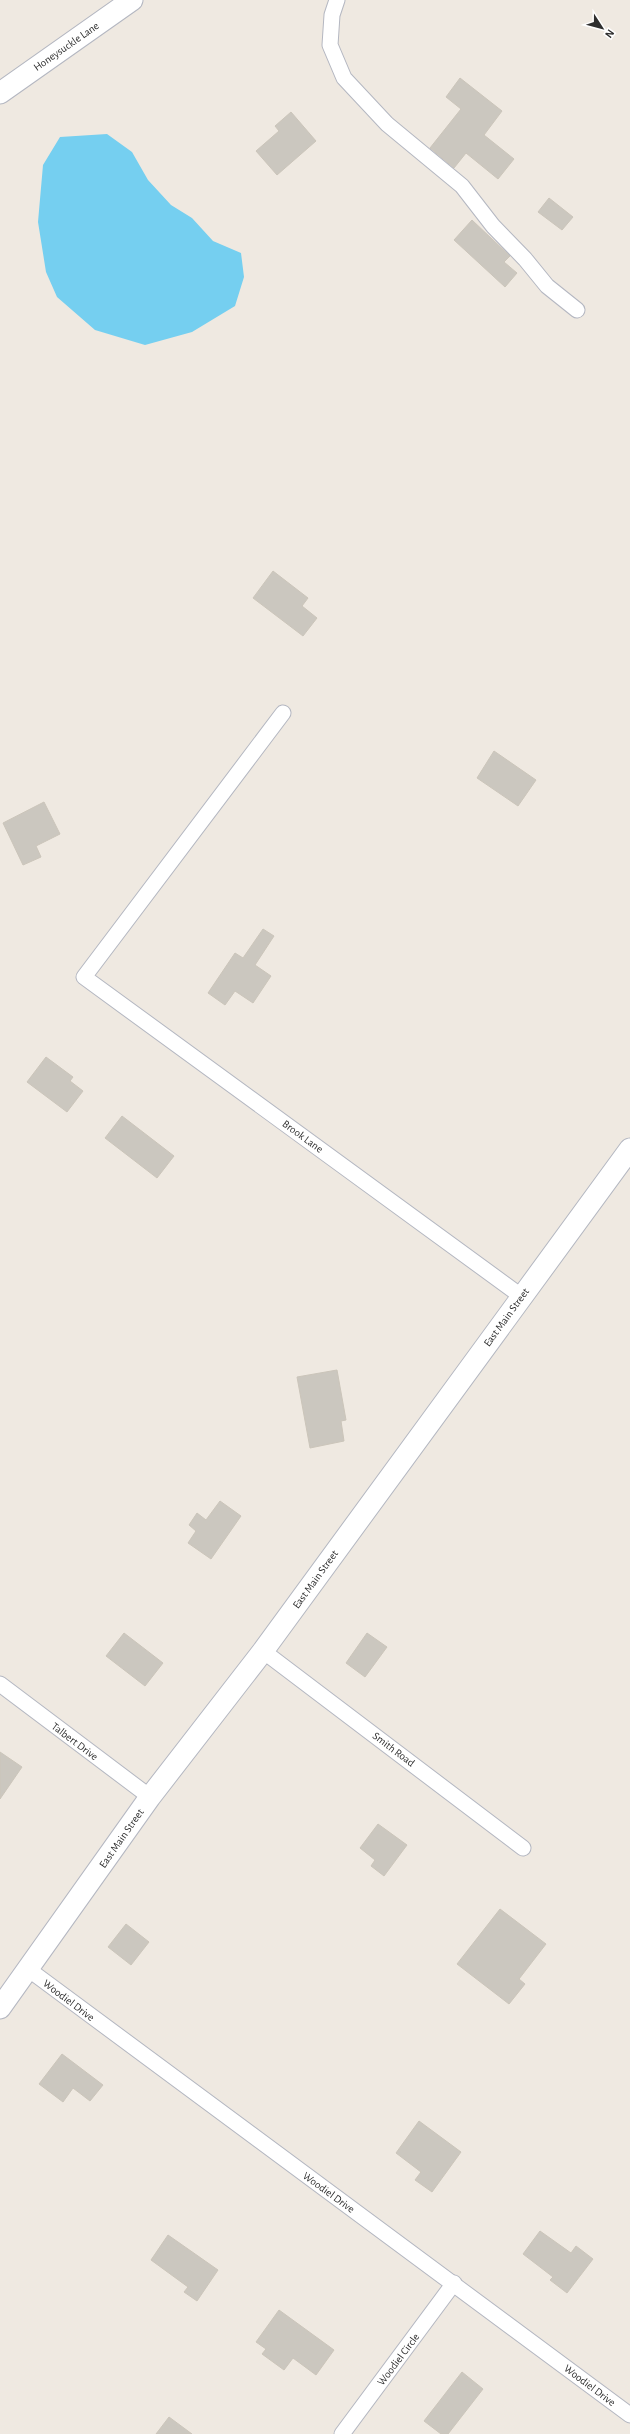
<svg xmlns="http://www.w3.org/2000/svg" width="630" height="2434" font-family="'Alegreya Sans',sans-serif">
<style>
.water{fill:#75cff0}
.building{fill:#cbc7bf;stroke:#cbc5ba}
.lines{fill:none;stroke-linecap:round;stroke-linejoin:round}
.street-casing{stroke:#b4b7c1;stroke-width:17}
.secondary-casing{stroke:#b4b7c1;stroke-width:23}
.street{stroke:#fff;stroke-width:15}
.secondary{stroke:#fff;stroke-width:21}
.labels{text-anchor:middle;stroke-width:3.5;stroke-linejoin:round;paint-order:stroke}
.street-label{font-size:11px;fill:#2e2e2e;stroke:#fff}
</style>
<rect width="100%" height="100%" fill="#efe9e1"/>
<path class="water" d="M107,134l25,18 16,28 23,25 21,13 21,23 28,12 3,24 -9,29 -43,26 -47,13 -50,-15 -38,-33 -11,-25 -8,-50 5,-57 17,-28z"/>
<g class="building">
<path d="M460,78l42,33 -18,24 30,24 -16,20 -32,-26 -12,15 -24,-20 31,-39 -15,-12z"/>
<path d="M291,112l25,29 -39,34 -21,-24 23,-20 -4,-5z"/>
<path d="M549,198l24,19 -11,13 -24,-18z"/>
<path d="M472,220l38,36 -6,6 13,11 -12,14 -51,-47z"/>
<path d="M273,571l35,27 -6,8 15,12 -14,18 -50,-38z"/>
<path d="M494,751l42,29 -18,26 -41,-28z"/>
<path d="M44,802l16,32 -24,12 5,11 -18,8 -20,-42z"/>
<path d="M263,929l11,7 -19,29 16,11 -18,27 -18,-12 -10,14 -17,-12 27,-40 8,5z"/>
<path d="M46,1057l27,20 -3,4 13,10 -16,21 -40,-30z"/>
<path d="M122,1116l52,40 -17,22 -52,-40z"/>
<path d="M337,1370l9,50 -5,1 3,20 -34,7 -13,-71z"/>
<path d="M220,1501l21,15 -30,43 -23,-16 8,-12 -7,-6 8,-12 9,7z"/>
<path d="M124,1633l39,30 -18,23 -39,-30z"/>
<path d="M367,1633l20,14 -22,30 -19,-14z"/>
<path d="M0,1752l22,15 -22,32z"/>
<path d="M378,1824l29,21 -23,31 -13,-10 4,-6 -15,-12z"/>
<path d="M500,1909l46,35 -27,35 6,5 -16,20 -52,-40z"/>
<path d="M126,1924l23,18 -18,23 -23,-18z"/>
<path d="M62,2054l41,31 -13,16 -17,-13 -10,14 -24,-18z"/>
<path d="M419,2121l42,31 -29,40 -17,-12 6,-8 -25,-19z"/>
<path d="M540,2231l31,22 5,-7 17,13 -26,34 -17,-13 3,-3 -30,-23z"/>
<path d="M168,2235l50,35 -21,31 -13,-9 4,-5 -37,-27z"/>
<path d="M279,2310l55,40 -18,25 -23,-17 -9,12 -22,-16 4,-5 -10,-7z"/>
<path d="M462,2372l21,17 -35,45h-7l-17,-13z"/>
<path d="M169,2417l23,17h-36z"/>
</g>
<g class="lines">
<g class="street-casing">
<g id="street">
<path d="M337,0l-5,15 -2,30 14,33 43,46 75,62 31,40 32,33 22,27 30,24"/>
<path d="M283,713l-199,264 437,319"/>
<path d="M263,1651l260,197"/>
<path d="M0,1684l150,113"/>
<path d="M28,1969l602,446"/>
<path d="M342,2434l112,-151"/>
</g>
</g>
<g class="secondary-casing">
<g id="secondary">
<path d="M0,93l132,-93"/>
<path d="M0,2008l150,-211 113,-146 367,-502"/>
</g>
</g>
<use href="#street" class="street"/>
<use href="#secondary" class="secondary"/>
</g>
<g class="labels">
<g class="street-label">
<text transform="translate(66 46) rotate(-35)" y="4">Honeysuckle Lane</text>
<text transform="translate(303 1136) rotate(36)" y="4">Brook Lane</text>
<text transform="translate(506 1317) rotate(-54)" y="4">East Main Street</text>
<text transform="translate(315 1579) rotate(-54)" y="4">East Main Street</text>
<text transform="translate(75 1741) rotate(37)" y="4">Talbert Drive</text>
<text transform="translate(394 1749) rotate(37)" y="4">Smith Road</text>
<text transform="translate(121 1838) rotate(-55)" y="4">East Main Street</text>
<text transform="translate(69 2000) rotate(37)" y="4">Woodiel Drive</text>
<text transform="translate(329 2192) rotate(36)" y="4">Woodiel Drive</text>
<text transform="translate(398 2359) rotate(-53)" y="4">Woodiel Circle</text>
<text transform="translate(590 2385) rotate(37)" y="4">Woodiel Drive</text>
</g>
</g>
<g transform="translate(602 28) rotate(126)" stroke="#ffffff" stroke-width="3" paint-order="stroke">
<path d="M0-3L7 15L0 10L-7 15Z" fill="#2e2e2e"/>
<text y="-6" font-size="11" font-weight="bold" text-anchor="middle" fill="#2e2e2e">N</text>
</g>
</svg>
